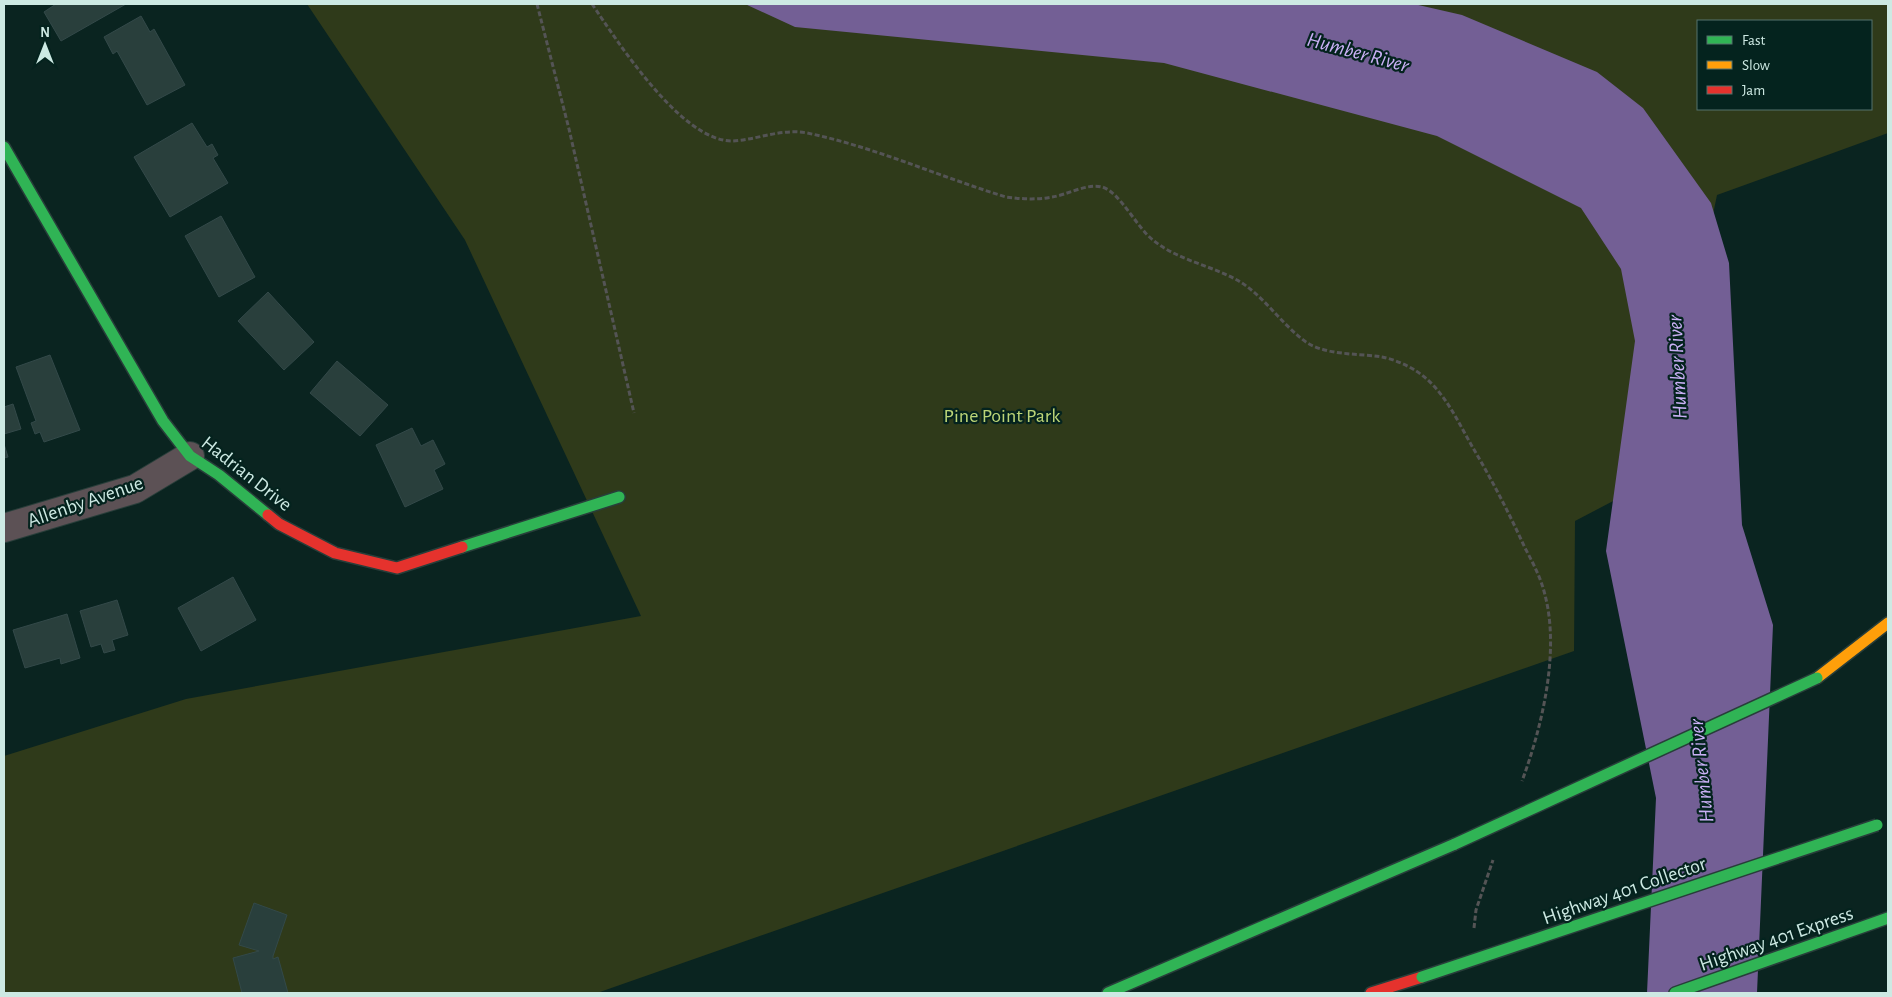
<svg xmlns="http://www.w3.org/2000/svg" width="1892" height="997" font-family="'Alegreya Sans',sans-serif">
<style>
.green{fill:#2f3a1a;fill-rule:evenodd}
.water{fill:#735f95}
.building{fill:#293f3c;stroke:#334949}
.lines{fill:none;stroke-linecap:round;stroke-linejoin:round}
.street-casing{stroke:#283e3a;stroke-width:30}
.fast-casing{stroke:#283e3a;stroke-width:14}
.slow-casing{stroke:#283e3a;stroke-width:14}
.jam-casing{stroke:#283e3a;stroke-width:14}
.path{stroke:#545455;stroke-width:3;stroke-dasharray:5 2.5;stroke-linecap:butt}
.street{stroke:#5c5155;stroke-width:28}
.fast{stroke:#30b455;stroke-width:11}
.slow{stroke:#ff9f0a;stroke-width:11}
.jam{stroke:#e5322d;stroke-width:11}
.fast-bridge-casing{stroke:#283e3a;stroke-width:14;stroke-linecap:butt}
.fast-bridge{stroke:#30b455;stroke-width:11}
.labels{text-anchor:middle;stroke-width:4.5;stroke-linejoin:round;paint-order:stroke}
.park-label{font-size:20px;fill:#bcd577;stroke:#04231e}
.street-label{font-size:20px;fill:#cde9e3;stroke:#04231e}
.water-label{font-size:21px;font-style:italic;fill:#cab0f5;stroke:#04231e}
</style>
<rect width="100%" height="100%" fill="#0a2420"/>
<path class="green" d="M307,4h1581v129l-171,62 -58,282 -84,44 -1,130 -977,342h-593v-237l182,-57 455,-83 -176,-376zM1698,21h173v88h-173z"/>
<path class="water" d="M745,4h669l48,11 135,57 46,36 68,95 18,60 13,262 31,100 -16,368h-110l9,-195 -50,-247 29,-210 -14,-72 -40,-61 -144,-72 -273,-73 -369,-36z"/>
<g class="building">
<path d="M56,4h70l-65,37 -17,-29z"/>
<path d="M141,16l9,16 4,-3 31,56 -38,20 -30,-54 -4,3 -9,-17z"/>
<path d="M192,123l15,24 5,-3 6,11 -5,3 15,25 -58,34 -36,-60z"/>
<path d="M221,216l34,61 -36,20 -34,-61z"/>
<path d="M268,292l46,50 -30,28 -46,-49z"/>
<path d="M50,355l30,75 -36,12 -4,-10 -5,2 -4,-11 5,-2 -20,-54z"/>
<path d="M337,361l51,44 -28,31 -50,-43z"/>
<path d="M13,404l8,25 -17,5v-27z"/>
<path d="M412,428l9,18 12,-6 12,24 -11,6 9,19 -38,18 -29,-62z"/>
<path d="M4,444l4,13 -4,1z"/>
<path d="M233,577l23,43 -55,31 -23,-43z"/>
<path d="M117,600l11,35 -16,5 3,10 -11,3 -3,-9 -10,3 -11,-36z"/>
<path d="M67,614l13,44 -19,6 -1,-6 -35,10 -12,-38z"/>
<path d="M254,903l33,12 -14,41v3l5,-2 10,36h-46l-9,-35 26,-7 -20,-6z"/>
</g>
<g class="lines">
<g class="street-casing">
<path id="street" d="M4,528l131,-39 55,-33"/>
</g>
<g class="fast-casing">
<g id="fast">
<path d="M4,147l159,274 27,35 29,19 49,40"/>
<path d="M462,547l157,-50"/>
<path d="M1108,993l347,-149"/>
<path d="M1675,993l213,-75"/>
</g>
</g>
<g class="slow-casing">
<path id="slow" d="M1817,678l71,-55"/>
</g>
<g class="jam-casing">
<g id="jam">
<path d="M268,515l11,9 56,29 62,15 65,-21"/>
<path d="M1371,993l51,-16"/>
</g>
</g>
<g class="path">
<path d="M537,4l32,125 65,284"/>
<path d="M592,4c26,38 89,137 140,137 25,-1 49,-13 75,-8 68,14 133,44 199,64 15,2 31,3 46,0 15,-2 35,-14 50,-10 18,5 35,41 51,53 24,20 57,25 84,40 25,14 42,41 65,59 20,17 55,14 80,18 11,2 25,8 34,14 29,18 43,54 60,82 18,31 34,62 49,95 8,15 16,30 20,47 15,57 -3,132 -23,186"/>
<path d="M1474,928l2,-18 17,-50"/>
</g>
<use href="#street" class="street"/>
<use href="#fast" class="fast"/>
<use href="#slow" class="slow"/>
<use href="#jam" class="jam"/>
<g class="fast-bridge-casing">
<g id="fast-bridge">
<path d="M1455,844l362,-166"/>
<path d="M1422,977l455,-152"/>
</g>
</g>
<use href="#fast-bridge" class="fast-bridge"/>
</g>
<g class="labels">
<g class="park-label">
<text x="1002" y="422">Pine Point Park</text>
</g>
<g class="street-label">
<text transform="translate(247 473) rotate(38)" y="7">Hadrian Drive</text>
<text transform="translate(85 501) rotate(-19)" y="7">Allenby Avenue</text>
<text transform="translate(1624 890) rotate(-19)" y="7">Highway 401 Collector</text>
<text transform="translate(1776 938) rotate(-19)" y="7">Highway 401 Express</text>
</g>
<g class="water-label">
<text transform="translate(1358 52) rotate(15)" y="7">Humber River</text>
<text transform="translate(1677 367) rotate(-93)" y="7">Humber River</text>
<text transform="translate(1701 771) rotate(-96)" y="7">Humber River</text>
</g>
</g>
<rect width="1892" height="997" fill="none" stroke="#cde9e3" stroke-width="10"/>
<rect x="1697" y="20" width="175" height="90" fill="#04231e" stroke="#54726d"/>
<rect x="1707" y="36" width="25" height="8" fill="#30b455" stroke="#54726d"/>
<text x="1742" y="45" font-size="15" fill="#cde9e3">Fast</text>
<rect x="1707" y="61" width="25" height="8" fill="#ff9f0a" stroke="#54726d"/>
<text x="1742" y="70" font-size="15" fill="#cde9e3">Slow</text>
<rect x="1707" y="86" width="25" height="8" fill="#e5322d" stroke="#54726d"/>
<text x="1742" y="95" font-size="15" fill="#cde9e3">Jam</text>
<g transform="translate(45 45)" stroke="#04231e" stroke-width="4" paint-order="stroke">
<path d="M0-4L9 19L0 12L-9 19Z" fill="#cde9e3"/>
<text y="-8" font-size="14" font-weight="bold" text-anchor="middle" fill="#cde9e3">N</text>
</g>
</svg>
